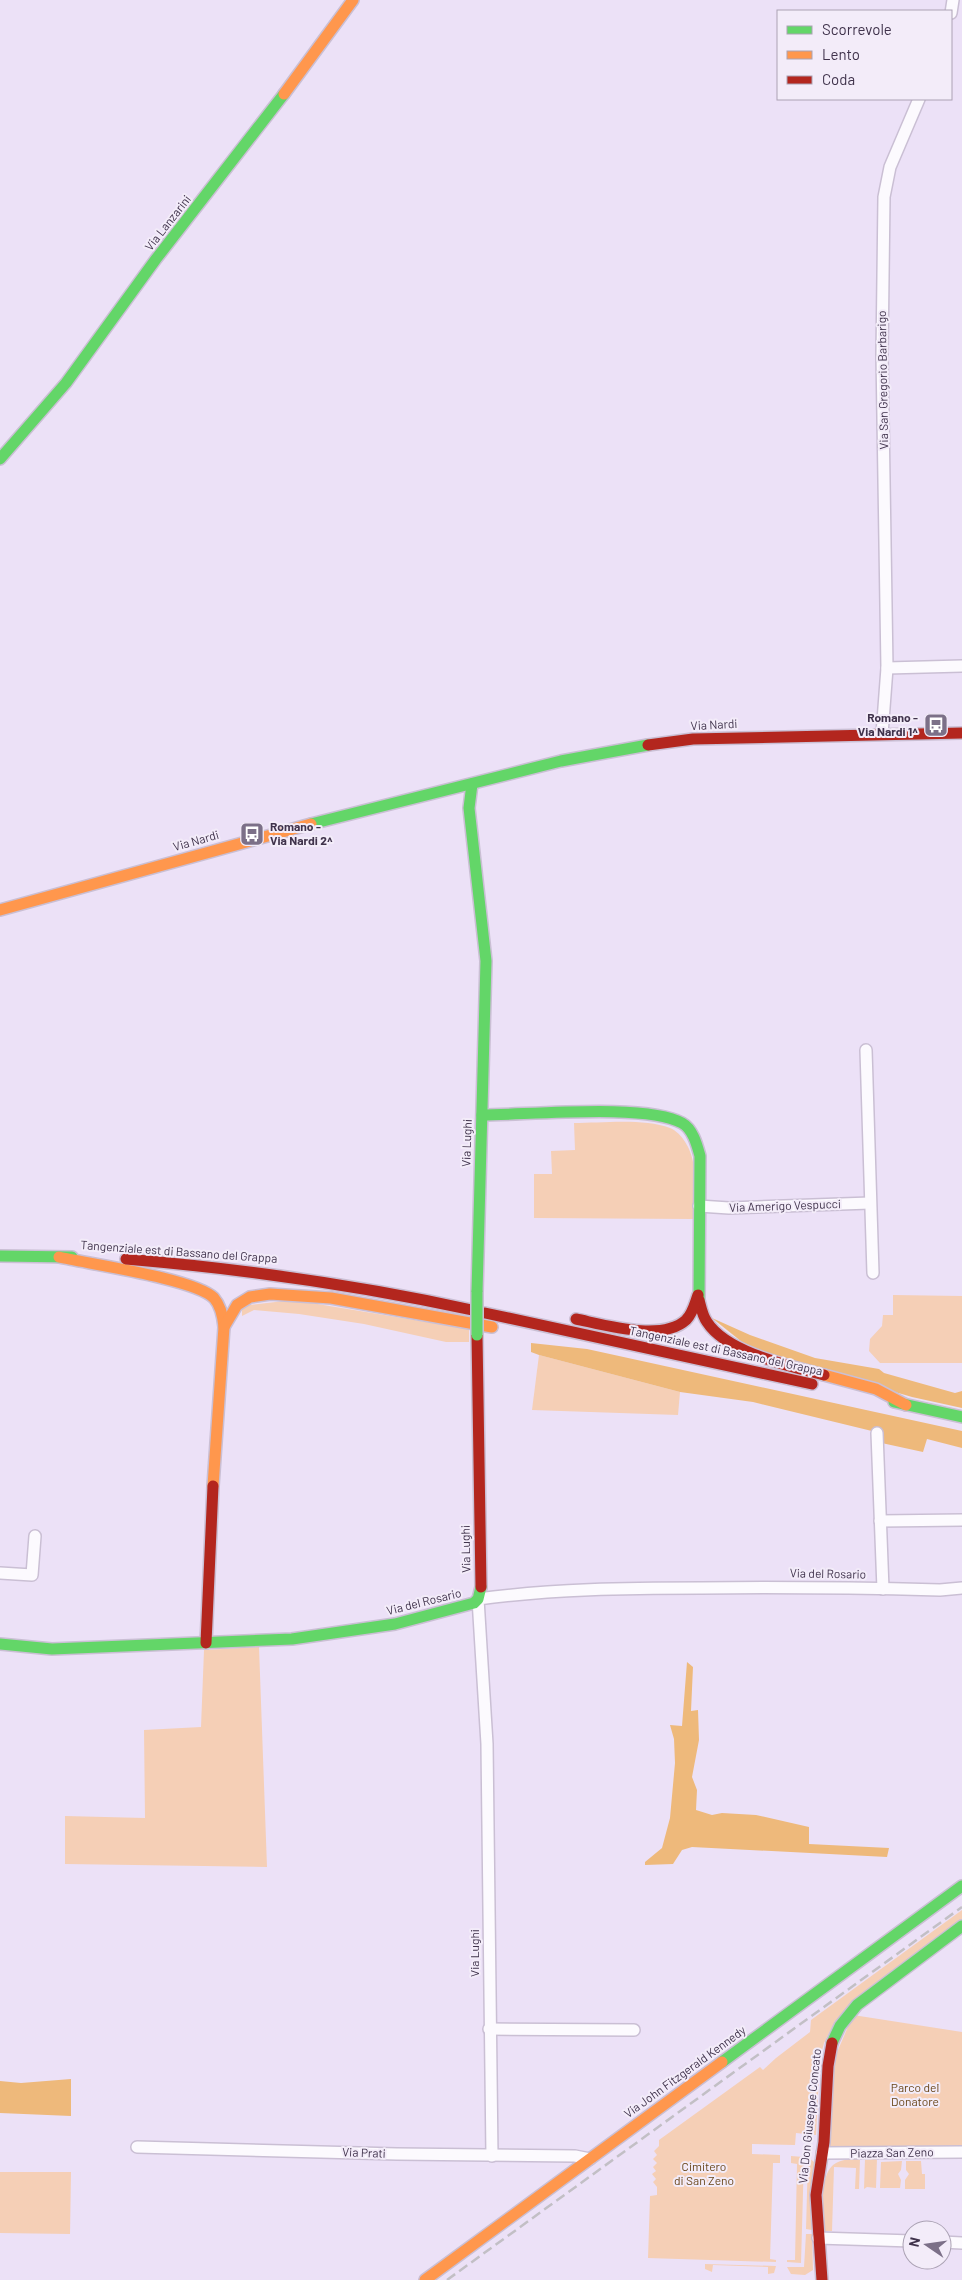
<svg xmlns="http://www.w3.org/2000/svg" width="962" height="2280" font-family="Barlow,sans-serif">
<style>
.green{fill:#f5cfb6}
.forest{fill:#eeb97b}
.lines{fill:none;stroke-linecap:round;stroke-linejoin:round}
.street-casing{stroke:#cabfd4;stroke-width:14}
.fast-casing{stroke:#cabfd4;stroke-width:14}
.slow-casing{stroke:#cabfd4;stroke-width:14}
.jam-casing{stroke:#cabfd4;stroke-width:14}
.street{stroke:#fcfafe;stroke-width:11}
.fast{stroke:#63d668;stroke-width:11}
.slow{stroke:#ff974d;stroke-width:11}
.jam{stroke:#b3261e;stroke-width:11}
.rail{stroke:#c2bfc5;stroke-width:2.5;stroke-dasharray:10 5;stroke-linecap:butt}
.fast-bridge-casing{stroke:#cabfd4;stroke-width:14;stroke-linecap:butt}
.fast-bridge{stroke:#63d668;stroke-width:11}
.labels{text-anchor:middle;stroke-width:4;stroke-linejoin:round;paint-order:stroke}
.street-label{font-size:12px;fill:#40334c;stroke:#f3ecf9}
.poi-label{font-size:12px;font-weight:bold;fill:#40334c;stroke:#f3ecf9;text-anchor:end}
.park-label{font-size:12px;fill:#684518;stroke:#f3ecf9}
</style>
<rect width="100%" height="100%" fill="#ece1f7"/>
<g class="green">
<path d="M574,1123c28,0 70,-5 96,5 12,5 21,21 23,34 2,18 0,39 0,57l-159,-1v-44h18l-1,-23 24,-1z"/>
<path d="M893,1295l69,1v67h-82l-11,-12 1,-12 12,-13 1,-11h10z"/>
<path d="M293,1300l176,29v13h-23l-82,-18 -65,-10 -45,-4 -12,6v-10z"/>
<path d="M539,1355l141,37 -2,23 -146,-5z"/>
<path d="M259,1647l8,220 -202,-3v-48l80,2 -1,-88 57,-3 3,-77z"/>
<path d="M962,1910v11l-127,100 -11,22 -4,15 -4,77 -20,-2 -1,12 -43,-1v10l28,1v8h-7l-3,96 6,1v2l-128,-4 2,-62 7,-1v-8l-4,-5 3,-3 -4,-5 4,-3 -3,-4 4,-4 -4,-4 4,-4 -3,-4 5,-5v-6l101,-73 3,3 13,-12 34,-26 1,-12z"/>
<path d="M853,2015l109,17v117h-130l-4,-6 4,-79z"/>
<path d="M791,2156l13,1 -3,106 -14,-1v-2h8l2,-96 -6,-1z"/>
<path d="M808,2157l6,5 -2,68 -6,-1z"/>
<path d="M877,2158l-1,30 -9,-1 -3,2 1,-30z"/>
<path d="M860,2159l-1,30h-4l1,-21 -22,-1 -2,64h-10c-1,-16 -2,-55 11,-66 8,-6 17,-6 27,-6z"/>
<path d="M902,2161l-1,9 -3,4 3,6 -1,8h-20l1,-26z"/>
<path d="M906,2161h15l1,13h3v15h-20v-9l4,-6 -3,-4z"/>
<path d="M0,2172h71l-1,62 -70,-1z"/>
<path d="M806,2234h6l1,36 -8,5 -14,-1 -4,-7h17z"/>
<path d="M705,2264l71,2 -2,7 -6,1v-7l-55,-2 -1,7 -7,-3z"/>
</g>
<g class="forest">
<path d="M712,1318l38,17 65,23 64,11 5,4 71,20 7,-2v17l-50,-11 -160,-47z"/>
<path d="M531,1343l56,6 375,82v17l-35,-9 -4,13 -46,-10 -1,-10 -123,-30 -73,-10 -141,-37 -8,-3z"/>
<path d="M687,1662l6,5 -2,44 7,-1 1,30 -7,37 5,13 -1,20 16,5 10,-2 34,2 53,12v17l80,4 -2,9 -195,-10 -10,3 -9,14 -28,1v-3l17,-14 8,-30 5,-55 -1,-24 -4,-14 12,1z"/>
<path d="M71,2079v37l-71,-3v-32l21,2z"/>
</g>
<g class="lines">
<g class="street-casing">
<g id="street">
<path d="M951,13l2,-13"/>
<path d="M887,668l75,-2"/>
<path d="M882,734l5,-66 -5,-313 2,-158 6,-30 29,-68"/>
<path d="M866,1050l7,223"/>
<path d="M699,1206l30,2 141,-5"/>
<path d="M877,1433l6,156"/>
<path d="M880,1521l82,-1"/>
<path d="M0,1573l32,2 3,-39"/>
<path d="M489,2029l145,1"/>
<path d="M137,2147l260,7 178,2 15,3"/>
<path d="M822,2153l140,-1"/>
<path d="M492,2156l-5,-412 -9,-145c74,-10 149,-11 223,-11 80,-1 159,0 239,2l22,-2"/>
<path d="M818,2238l94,3"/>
<path d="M942,2242l20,1"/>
</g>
</g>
<g class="fast-casing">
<g id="fast">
<path d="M0,459l66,-76 90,-124 128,-165"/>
<path d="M472,784l-3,24 17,153 -9,331"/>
<path d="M311,824l250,-63 87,-16"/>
<path d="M482,1115c45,0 165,-12 200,8 11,6 15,22 18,33l-1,144"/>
<path d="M0,1256l72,1"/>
<path d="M894,1402l68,15"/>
<path d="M0,1644l52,5 240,-10 103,-15 79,-21 4,-4 3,-12"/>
<path d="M832,2043l8,-17 17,-21 105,-79"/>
<path d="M722,2062l240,-176"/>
</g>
</g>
<g class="slow-casing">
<g id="slow">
<path d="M284,94l69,-94"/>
<path d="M0,910l311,-86"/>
<path d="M59,1257c31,7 136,22 155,41 7,8 9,19 10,29l-11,159"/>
<path d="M224,1327l13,-22 13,-8 20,-3 61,4 161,29"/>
<path d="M824,1375l52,14 30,16"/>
<path d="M425,2280l297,-218"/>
</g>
</g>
<g class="jam-casing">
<g id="jam">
<path d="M648,745l45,-6 269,-6"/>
<path d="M126,1259c117,10 232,26 346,51"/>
<path d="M699,1300c2,7 3,15 8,22 20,31 83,44 117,53"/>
<path d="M485,1313l327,71"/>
<path d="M576,1319c29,6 86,23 110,1 7,-7 9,-17 12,-25"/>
<path d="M477,1335l4,252"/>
<path d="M206,1643l7,-157"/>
<path d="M822,2280l-6,-85 8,-53 4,-76 4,-23"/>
</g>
</g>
<use href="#street" class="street"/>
<use href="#fast" class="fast"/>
<use href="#slow" class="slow"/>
<use href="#jam" class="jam"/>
<path class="rail" d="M447,2280l515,-373"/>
<g class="fast-bridge-casing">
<path id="fast-bridge" d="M477,1292v43"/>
</g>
<use href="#fast-bridge" class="fast-bridge"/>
</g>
<defs>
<g id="bus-square" transform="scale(1.25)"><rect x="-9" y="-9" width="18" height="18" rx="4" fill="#7c7088" stroke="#f3ecf9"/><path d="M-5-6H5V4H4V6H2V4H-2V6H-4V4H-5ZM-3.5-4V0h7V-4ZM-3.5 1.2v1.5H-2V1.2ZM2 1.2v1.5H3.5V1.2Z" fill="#fff"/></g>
</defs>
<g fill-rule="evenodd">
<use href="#bus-square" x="936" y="725"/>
<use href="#bus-square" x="252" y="834"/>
</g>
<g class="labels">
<g class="street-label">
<text transform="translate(168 223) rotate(-52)" y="4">Via Lanzarini</text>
<text transform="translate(883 380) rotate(-91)" y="4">Via San Gregorio Barbarigo</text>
<text transform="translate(714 725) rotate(-3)" y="4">Via Nardi</text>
<text transform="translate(196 841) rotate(-16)" y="4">Via Nardi</text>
<text transform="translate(467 1143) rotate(-88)" y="4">Via Lughi</text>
<text transform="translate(785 1206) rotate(-2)" y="4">Via Amerigo Vespucci</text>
<text transform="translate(179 1252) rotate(4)" y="4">Tangenziale est di Bassano del Grappa</text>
<text transform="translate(726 1351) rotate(12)" y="4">Tangenziale est di Bassano del Grappa</text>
<text transform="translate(466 1549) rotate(-91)" y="4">Via Lughi</text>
<text transform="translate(828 1574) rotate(1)" y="4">Via del Rosario</text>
<text transform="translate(424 1602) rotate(-14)" y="4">Via del Rosario</text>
<text transform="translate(475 1953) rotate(-90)" y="4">Via Lughi</text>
<text transform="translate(685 2072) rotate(-36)" y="4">Via John Fitzgerald Kennedy</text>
<text transform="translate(810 2116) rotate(-84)" y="4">Via Don Giuseppe Concato</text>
<text transform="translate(364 2153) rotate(2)" y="4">Via Prati</text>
<text transform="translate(892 2153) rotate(-1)" y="4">Piazza San Zeno</text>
</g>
<g class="poi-label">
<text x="918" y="722">Romano -<tspan x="918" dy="14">Via Nardi 1^</tspan></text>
<text x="270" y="831" text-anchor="start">Romano -<tspan x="270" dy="14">Via Nardi 2^</tspan></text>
</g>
<g class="park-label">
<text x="915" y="2092">Parco del<tspan x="915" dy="14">Donatore</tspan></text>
<text x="704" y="2171">Cimitero<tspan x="704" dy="14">di San Zeno</tspan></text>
</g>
</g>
<rect x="777" y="10" width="175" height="90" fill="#f3ecf9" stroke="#aba2b4"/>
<rect x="787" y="26" width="25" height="8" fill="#63d668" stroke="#aba2b4"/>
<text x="822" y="35" font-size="15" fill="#40334c">Scorrevole</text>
<rect x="787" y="51" width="25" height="8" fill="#ff974d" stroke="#aba2b4"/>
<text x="822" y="60" font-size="15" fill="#40334c">Lento</text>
<rect x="787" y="76" width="25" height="8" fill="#b3261e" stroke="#aba2b4"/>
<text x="822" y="85" font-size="15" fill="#40334c">Coda</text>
<g transform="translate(927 2245) rotate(283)"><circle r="24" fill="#f3ecf9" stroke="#aba2b4"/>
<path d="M0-4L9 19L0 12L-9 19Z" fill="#7c7088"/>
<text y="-8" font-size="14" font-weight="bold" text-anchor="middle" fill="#40334c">N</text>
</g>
</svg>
